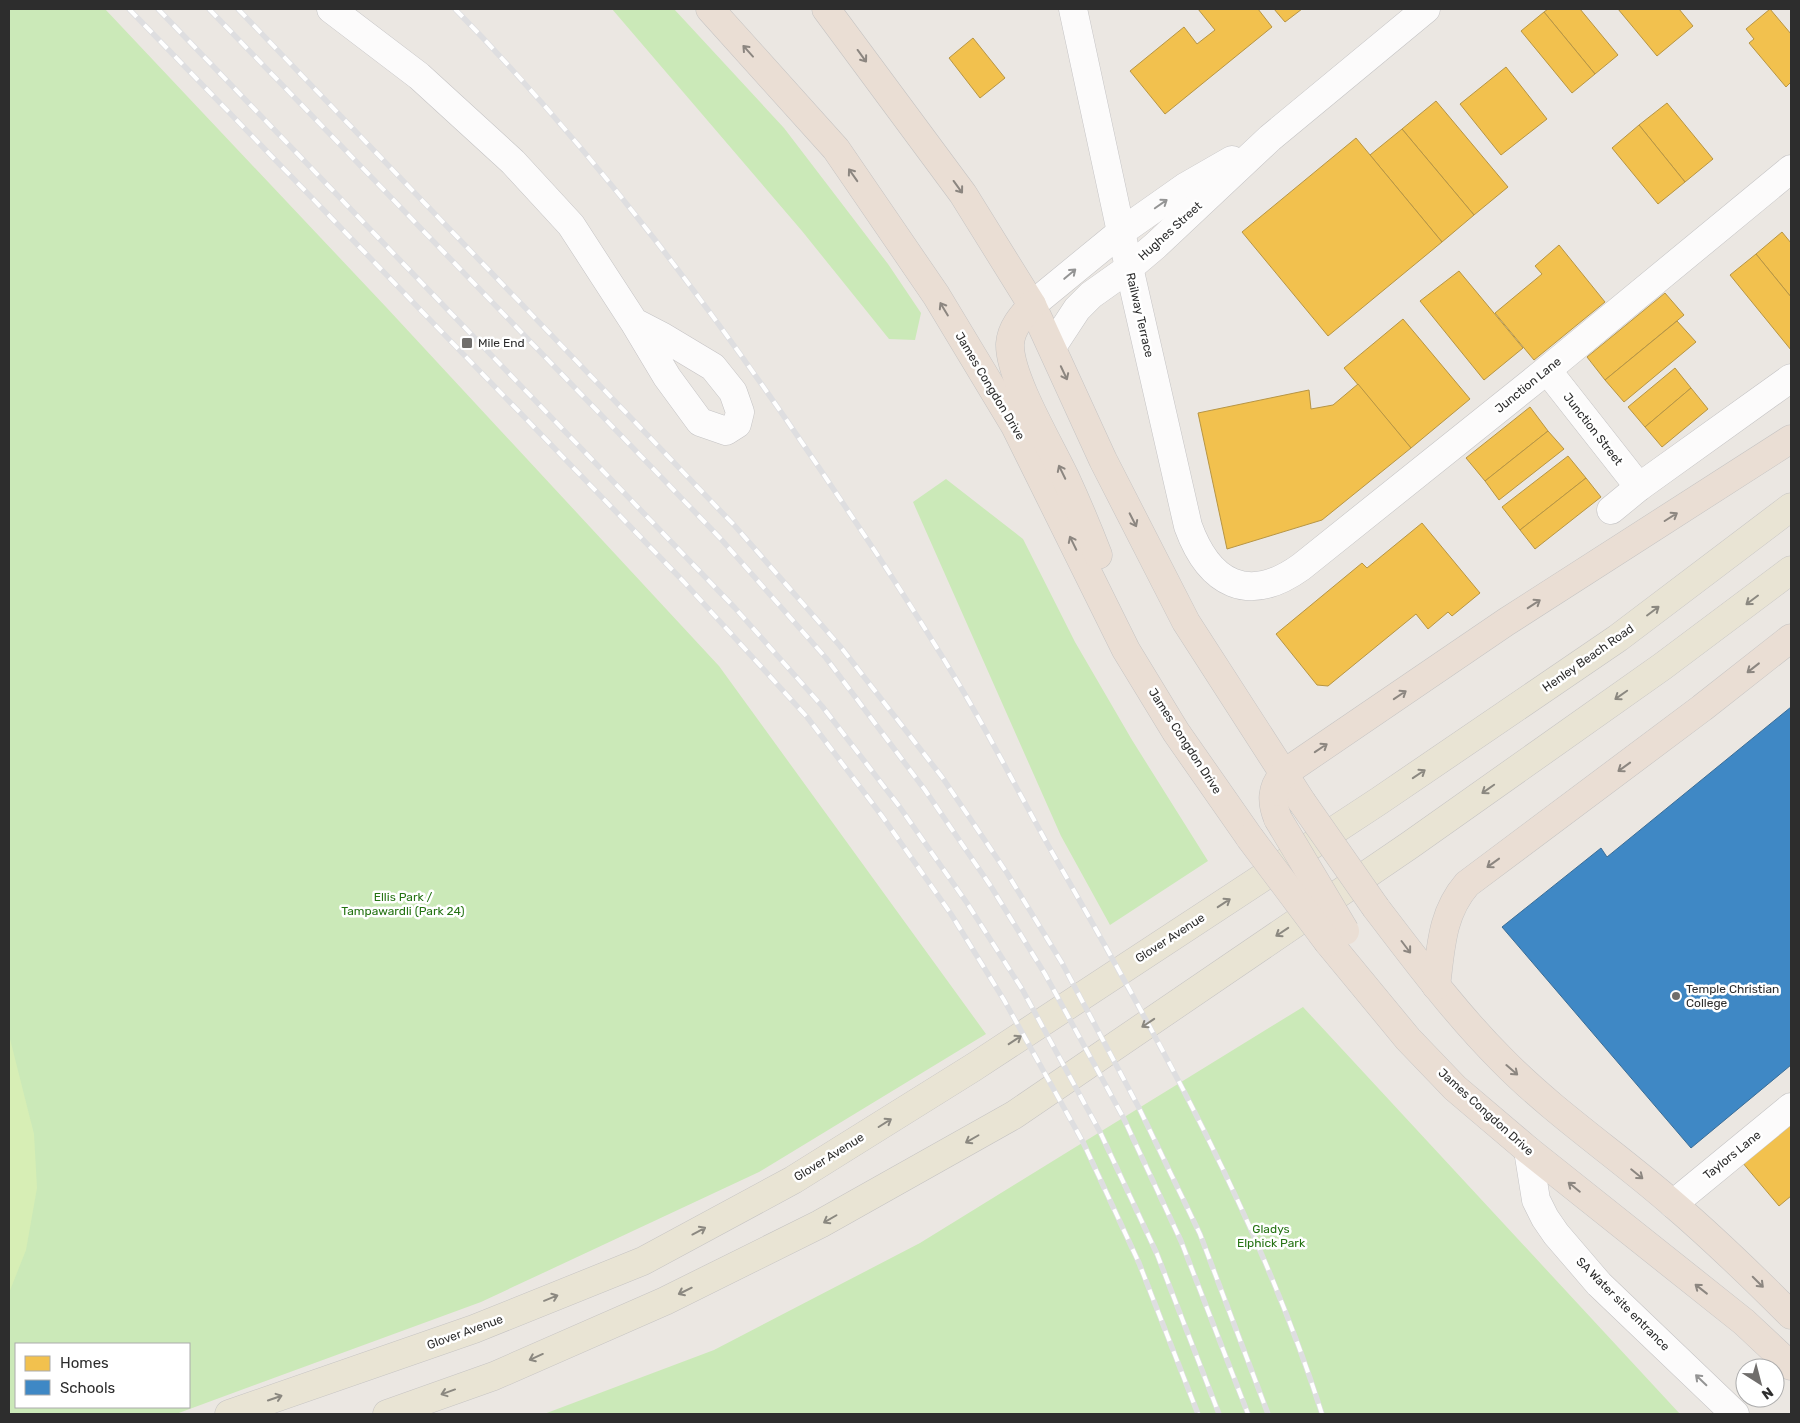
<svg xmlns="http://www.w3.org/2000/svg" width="1800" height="1423" font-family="Rubik,sans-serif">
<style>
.green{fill:#cbe9b8;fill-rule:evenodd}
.pitch{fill:#d7eeb5}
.homes{fill:#f2c14e;stroke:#b79544}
.schools{fill:#3f88c5;stroke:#3a6d97}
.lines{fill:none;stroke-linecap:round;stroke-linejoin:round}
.minor-casing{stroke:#c4c3c4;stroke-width:29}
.major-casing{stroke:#c6c4c3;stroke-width:29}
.highway-casing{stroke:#c6c4c3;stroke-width:29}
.minor{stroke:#fcfbfb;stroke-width:28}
.major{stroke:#e9e4d4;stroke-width:28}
.highway{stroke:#eaded4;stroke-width:28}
.rail-casing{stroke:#dedee0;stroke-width:5.5}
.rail{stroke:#fff;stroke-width:4;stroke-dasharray:11;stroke-linecap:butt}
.highway-bridge-casing{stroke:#c6c4c3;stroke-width:29;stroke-linecap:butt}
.highway-bridge{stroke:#eaded4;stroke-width:28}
.oneway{stroke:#8c8680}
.oneway2{stroke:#949494}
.oneway3{stroke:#8b8880}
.poi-dot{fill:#706e6c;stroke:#fff;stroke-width:2}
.labels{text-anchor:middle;stroke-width:5;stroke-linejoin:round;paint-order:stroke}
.street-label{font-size:12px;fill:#2d2d2d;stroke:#fff}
.poi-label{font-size:12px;fill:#2d2d2d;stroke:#fff;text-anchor:start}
.park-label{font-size:12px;fill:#257313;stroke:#fff}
</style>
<rect width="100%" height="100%" fill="#ebe7e2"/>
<g class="green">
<path d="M9,9h96l281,298 333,359 267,368 -227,138 -278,130 -305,112h-167zM16,1344h173v63h-173z"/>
<path d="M612,9h62l110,119 104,136 33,49 -6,27 -26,-1 -87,-108z"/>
<path d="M946,479l77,60 52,103 57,98 76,121 -98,64 -49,-89 -148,-334z"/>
<path d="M1303,1007l377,407h-1136l170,-64 206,-107z"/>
</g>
<path class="pitch" d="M9,1035l25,99 3,54 -11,62 -17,43z"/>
<g class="homes">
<path d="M1198,9h60l14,18 -107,87 -35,-43 54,-44 13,17 18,-14z"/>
<path d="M1274,9h28l-17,13z"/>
<path d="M1548,9h32l38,46 -23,19 -51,-62z"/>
<path d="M1618,9h61l14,17 -36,30z"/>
<path d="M1770,9l21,25v48l-5,5 -37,-44 5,-4 -8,-10z"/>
<path d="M1544,12l51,62 -23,19 -51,-62z"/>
<path d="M973,38l32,40 -25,20 -31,-40z"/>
<path d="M1506,67l41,52 -46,36 -41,-51z"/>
<path d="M1436,101l72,86 -34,28 -72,-86z"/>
<path d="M1667,103l46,56 -28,23 -46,-57z"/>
<path d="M1639,125l46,57 -27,22 -46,-56z"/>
<path d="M1402,129l72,86 -32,27 -72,-87z"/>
<path d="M1356,138l86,104 -114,94 -86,-104z"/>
<path d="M1782,232l9,11v54l-35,-43z"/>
<path d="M1559,245l46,57 -71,58 -39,-47 47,-39 -7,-8z"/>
<path d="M1756,254l35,43v53l-61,-75z"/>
<path d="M1459,271l64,77 -39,32 -64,-79z"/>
<path d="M1665,293l19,22 -79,65 -18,-23z"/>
<path d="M1403,319l67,80 -59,49 -67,-80z"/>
<path d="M1677,321l19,21 -72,60 -19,-22z"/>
<path d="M1675,368l16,20 -46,39 -17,-20z"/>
<path d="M1358,384l53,64 -89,72 -95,29 -29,-136 111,-23 2,19 22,-4z"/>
<path d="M1691,388l17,21 -46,38 -17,-20z"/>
<path d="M1530,407l18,24 -63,50 -19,-23z"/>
<path d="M1548,431l16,18 -65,51 -14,-19z"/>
<path d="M1568,456l18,22 -66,52 -18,-23z"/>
<path d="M1586,478l15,19 -66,52 -15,-19z"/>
<path d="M1422,523l58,70 -28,23 -4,-4 -20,17 -12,-15 -88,72 -11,-1 -41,-51 86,-71 5,5z"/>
<path d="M1791,1124v72l-12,10 -37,-44z"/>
</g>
<path class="schools" d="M1791,707v358l-100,83 -189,-221 99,-79 6,9z"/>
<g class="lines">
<g class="minor-casing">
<g id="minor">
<path d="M331,9l88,67 94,86 58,63 63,97 33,55 33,45 26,9 11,-7 3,-12 -7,-20 -20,-25 -50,-30 -29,-15"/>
<path d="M1073,9l48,223 67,294c21,58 60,79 113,41l246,-197 244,-201"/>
<path d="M1032,305l89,-73 64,-45 47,-27"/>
<path d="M1052,347l25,-38 14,-14 38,-27 26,-22 115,-108 156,-129"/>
<path d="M1547,370l92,117"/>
<path d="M1611,510l28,-23 152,-109"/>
<path d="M1528,1150l8,50 9,18 11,16 43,50 136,130"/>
<path d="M1673,1204l118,-97"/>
</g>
</g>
<g class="major-casing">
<g id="major">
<path d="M229,1414l245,-85 169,-68 150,-81 181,-113 405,-266 239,-163 173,-131"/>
<path d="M387,1414l107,-38 171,-75 155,-77 194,-109 396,-270 253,-179 128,-96"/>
</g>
</g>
<g class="highway-casing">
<g id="highway">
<path d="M710,9l126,140 100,146 79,131 111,224 50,82 74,106"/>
<path d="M826,9l137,185 69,111 71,155 83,162 116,180"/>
<path d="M1032,305c-10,11 -21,23 -22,39 -1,33 40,101 55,133 12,26 23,52 33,78"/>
<path d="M1278,819c-7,-17 -7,-30 5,-45l223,-152 285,-183"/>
<path d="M1376,908c40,52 79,105 126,152 52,53 115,95 171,144 41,35 80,73 118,111"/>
<path d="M1328,942l80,97 47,49 73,62 216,172 47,44"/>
<path d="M1436,986c5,-37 5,-72 31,-102l235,-176 89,-70"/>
</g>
</g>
<use href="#minor" class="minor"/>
<use href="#major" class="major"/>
<use href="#highway" class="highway"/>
<g class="rail-casing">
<g id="rail">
<path d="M129,9l555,573 123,135 75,99 69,98 53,86 79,142 56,121 59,151"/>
<path d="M158,9l577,599 87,98 77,100 68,97 55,86 78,143 57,122 62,160"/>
<path d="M209,9l511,529 106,120 99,132 65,95 55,89 78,143 58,124 67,173"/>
<path d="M238,9l496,516 106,121 102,131 65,96 55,90 77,145 61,126 68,180"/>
<path d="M455,9c142,145 264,309 377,478 42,62 83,124 122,189 39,64 72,132 110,197 99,174 197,350 258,541"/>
</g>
</g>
<use href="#rail" class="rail"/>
<g class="highway-bridge-casing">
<g id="highway-bridge">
<path d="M1302,802l74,106"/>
<path d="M1278,819l67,112"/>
<path d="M1250,838l78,104"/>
</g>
</g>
<use href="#highway-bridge" class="highway-bridge"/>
</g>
<defs><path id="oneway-shaft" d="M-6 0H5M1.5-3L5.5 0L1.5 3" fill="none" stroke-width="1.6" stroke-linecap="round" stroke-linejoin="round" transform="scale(1.25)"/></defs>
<g class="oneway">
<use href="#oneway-shaft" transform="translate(748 51) rotate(-132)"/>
<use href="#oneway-shaft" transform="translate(862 56) rotate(54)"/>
<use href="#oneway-shaft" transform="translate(853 175) rotate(-125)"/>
<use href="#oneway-shaft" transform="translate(958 187) rotate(54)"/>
<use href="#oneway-shaft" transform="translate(944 309) rotate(-121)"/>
<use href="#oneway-shaft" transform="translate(1064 373) rotate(65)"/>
<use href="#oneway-shaft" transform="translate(1062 472) rotate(-116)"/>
<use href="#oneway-shaft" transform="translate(1671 517) rotate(-32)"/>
<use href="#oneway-shaft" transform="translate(1133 520) rotate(63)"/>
<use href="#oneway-shaft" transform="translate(1073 543) rotate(-116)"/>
<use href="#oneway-shaft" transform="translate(1534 604) rotate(-33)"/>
<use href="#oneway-shaft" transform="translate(1753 668) rotate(142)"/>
<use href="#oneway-shaft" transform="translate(1400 695) rotate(-34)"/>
<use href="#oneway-shaft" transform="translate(1321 748) rotate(-34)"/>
<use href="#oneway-shaft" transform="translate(1624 767) rotate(144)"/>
<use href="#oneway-shaft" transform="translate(1493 863) rotate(144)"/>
<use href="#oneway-shaft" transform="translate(1406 947) rotate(53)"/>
<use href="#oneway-shaft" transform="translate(1512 1070) rotate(41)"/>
<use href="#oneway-shaft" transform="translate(1637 1174) rotate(39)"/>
<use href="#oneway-shaft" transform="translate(1574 1187) rotate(-141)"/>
<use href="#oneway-shaft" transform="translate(1758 1282) rotate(45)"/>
<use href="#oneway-shaft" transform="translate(1701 1289) rotate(-142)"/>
</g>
<g class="oneway2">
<use href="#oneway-shaft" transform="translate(1161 204) rotate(-35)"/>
<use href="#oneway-shaft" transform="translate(1070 274) rotate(-40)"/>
<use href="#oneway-shaft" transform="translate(1701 1380) rotate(-136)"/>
</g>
<g class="oneway3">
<use href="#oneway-shaft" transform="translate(1752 600) rotate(143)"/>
<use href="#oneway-shaft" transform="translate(1653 611) rotate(-37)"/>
<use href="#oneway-shaft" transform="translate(1621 695) rotate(145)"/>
<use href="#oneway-shaft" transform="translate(1419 774) rotate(-34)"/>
<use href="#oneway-shaft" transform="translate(1488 789) rotate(145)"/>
<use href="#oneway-shaft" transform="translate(1224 903) rotate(-33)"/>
<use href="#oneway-shaft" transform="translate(1282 932) rotate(146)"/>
<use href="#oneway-shaft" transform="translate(1148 1023) rotate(146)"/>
<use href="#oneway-shaft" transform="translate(1015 1040) rotate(-33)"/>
<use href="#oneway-shaft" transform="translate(885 1123) rotate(-32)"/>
<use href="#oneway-shaft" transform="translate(972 1139) rotate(150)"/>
<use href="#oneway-shaft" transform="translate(830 1219) rotate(150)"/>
<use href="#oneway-shaft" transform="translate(699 1231) rotate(-28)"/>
<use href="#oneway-shaft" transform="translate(685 1291) rotate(154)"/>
<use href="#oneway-shaft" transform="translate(551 1298) rotate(-22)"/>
<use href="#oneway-shaft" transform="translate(536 1357) rotate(156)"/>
<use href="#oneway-shaft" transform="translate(448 1392) rotate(160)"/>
<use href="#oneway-shaft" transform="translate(275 1398) rotate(-19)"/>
</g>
<g class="poi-dot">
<rect x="461" y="337" width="12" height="12" rx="2.5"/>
<circle cx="1676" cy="996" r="5"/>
</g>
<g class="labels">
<g class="street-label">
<text transform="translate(1170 231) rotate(-42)" y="4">Hughes Street</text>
<text transform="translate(1140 315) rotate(77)" y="4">Railway Terrace</text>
<text transform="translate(1528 385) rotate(-39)" y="4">Junction Lane</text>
<text transform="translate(990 386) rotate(59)" y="4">James Congdon Drive</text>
<text transform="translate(1593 429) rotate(52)" y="4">Junction Street</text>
<text transform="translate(1588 658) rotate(-35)" y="4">Henley Beach Road</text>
<text transform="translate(1185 741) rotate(57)" y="4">James Congdon Drive</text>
<text transform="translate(1170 938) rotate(-33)" y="4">Glover Avenue</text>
<text transform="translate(1486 1112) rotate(42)" y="4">James Congdon Drive</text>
<text transform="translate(1732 1155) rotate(-39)" y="4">Taylors Lane</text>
<text transform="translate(829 1157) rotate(-32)" y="4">Glover Avenue</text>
<text transform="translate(1623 1304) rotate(45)" y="4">SA Water site entrance</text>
<text transform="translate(465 1332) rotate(-20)" y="4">Glover Avenue</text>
</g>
<g class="poi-label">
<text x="478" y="347">Mile End</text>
<text x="1686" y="993">Temple Christian<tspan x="1686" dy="14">College</tspan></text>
</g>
<g class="park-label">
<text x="403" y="901">Ellis Park /<tspan x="403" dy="14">Tampawardli (Park 24)</tspan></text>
<text x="1271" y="1233">Gladys<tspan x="1271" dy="14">Elphick Park</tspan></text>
</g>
</g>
<rect width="1800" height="1423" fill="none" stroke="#2d2d2d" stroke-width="20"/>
<rect x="15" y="1343" width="175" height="65" fill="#ffffff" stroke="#ababab"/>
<rect x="25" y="1356" width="25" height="15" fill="#f2c14e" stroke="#ababab"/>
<text x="60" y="1368" font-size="15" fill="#2d2d2d">Homes</text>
<rect x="25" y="1380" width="25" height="15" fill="#3f88c5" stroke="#ababab"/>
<text x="60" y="1393" font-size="15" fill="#2d2d2d">Schools</text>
<g transform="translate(1760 1383) rotate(144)"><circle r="24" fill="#ffffff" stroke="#ababab"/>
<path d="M0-4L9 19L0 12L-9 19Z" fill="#706e6c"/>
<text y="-8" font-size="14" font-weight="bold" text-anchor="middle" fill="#2d2d2d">N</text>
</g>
</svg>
